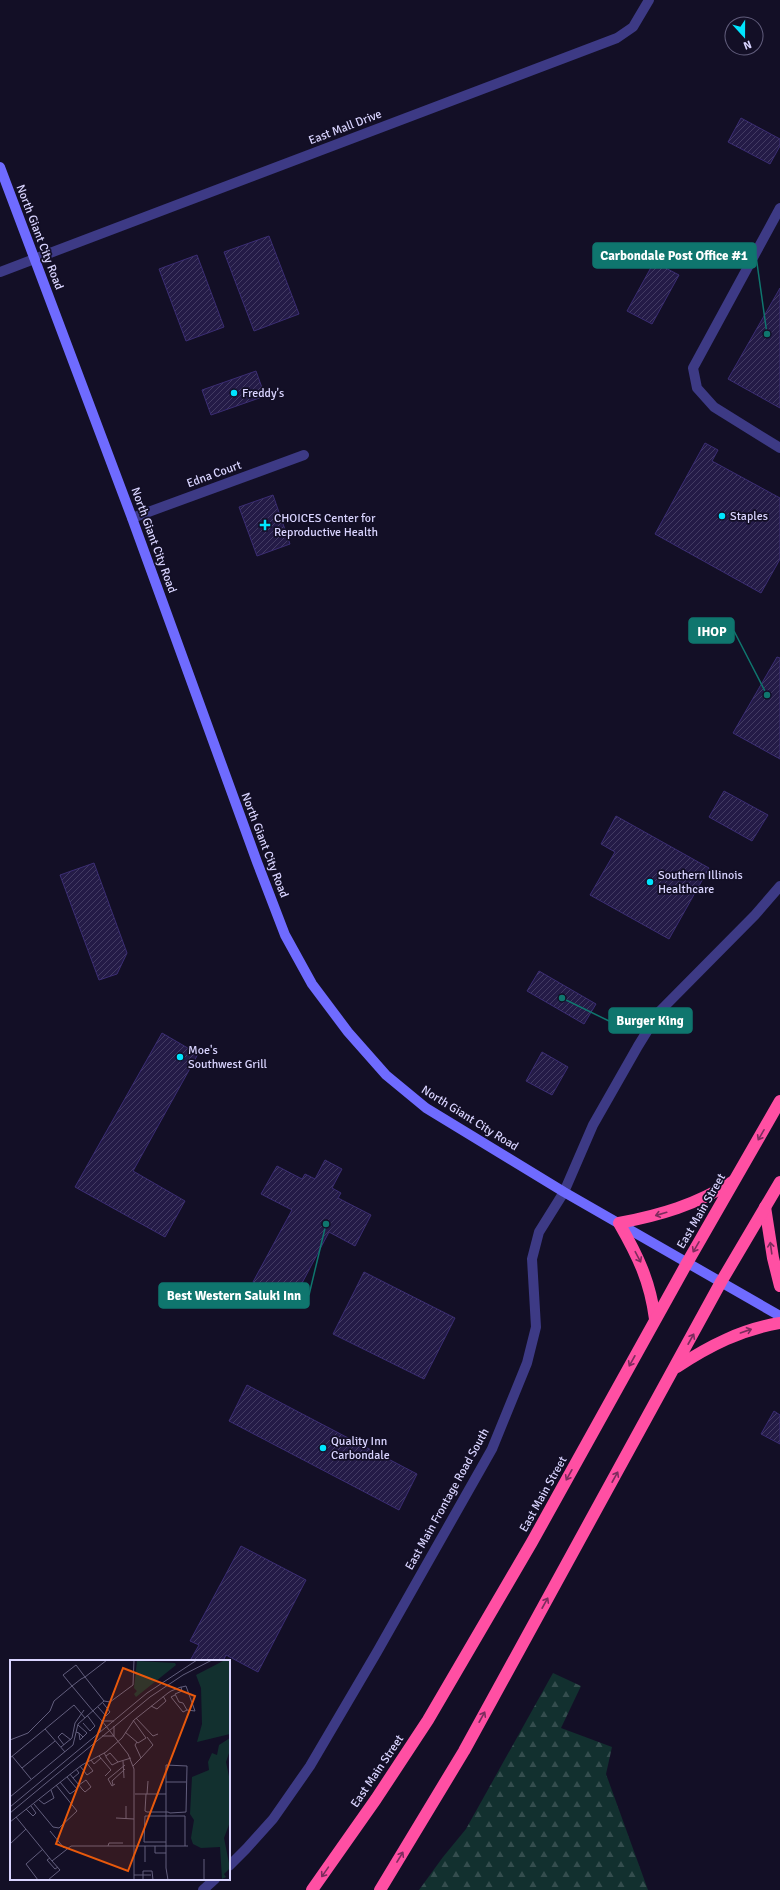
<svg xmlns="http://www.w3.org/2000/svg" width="780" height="1890" font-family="Signika,sans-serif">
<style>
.forest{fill:url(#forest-firs)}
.building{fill:url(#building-hatch);stroke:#3b2d73}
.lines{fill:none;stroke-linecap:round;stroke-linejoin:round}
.street{stroke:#3d3a85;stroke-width:10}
.secondary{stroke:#6f6bff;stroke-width:10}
.highway{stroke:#ff4fa3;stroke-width:12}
.oneway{stroke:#7d2c5e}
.poi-dot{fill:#00e5ff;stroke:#130f26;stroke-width:1.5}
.labels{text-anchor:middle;stroke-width:3.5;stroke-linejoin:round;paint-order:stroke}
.street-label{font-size:12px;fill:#d9d4ff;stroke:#130f26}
.poi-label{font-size:12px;fill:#d9d4ff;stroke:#130f26;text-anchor:start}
.inset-road{fill:none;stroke:#625e7d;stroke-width:1}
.view{fill:#e8590c;fill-opacity:0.15;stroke:#e8590c;stroke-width:2}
.inset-edge{fill:none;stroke:#d9d4ff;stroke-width:2}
.leader{fill:none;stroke:#0f766e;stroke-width:1.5}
.callout-dot{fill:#0f766e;stroke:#130f26;stroke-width:1.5}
.callout{fill:#0f766e;stroke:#0f766e;stroke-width:1.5}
.callout-label{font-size:13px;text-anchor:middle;font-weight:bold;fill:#fff}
</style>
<defs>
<pattern id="forest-firs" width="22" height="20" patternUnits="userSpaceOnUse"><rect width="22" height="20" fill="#12302f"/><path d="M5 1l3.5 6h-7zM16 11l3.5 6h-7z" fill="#344d4e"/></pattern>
<pattern id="building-hatch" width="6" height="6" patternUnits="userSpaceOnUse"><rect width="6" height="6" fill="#241b47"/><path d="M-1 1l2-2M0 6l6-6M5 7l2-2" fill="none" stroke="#433b63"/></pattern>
</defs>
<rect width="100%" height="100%" fill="#130f26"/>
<path class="forest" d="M553,1673l28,13 -20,42 51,19 -6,27 42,116h-229l24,-33 23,-28z"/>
<g class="building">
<path d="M741,118l39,21v7l-10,18 -42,-22z"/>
<path d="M269,236l30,78 -45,17 -30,-79z"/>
<path d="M197,255l27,72 -38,14 -27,-72z"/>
<path d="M654,262l25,13 -27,49 -25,-13z"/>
<path d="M780,288v120l-52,-29z"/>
<path d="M256,371l9,25 -54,19 -9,-25z"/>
<path d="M705,443l13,7 -6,11 68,37v61l-19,34 -106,-59z"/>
<path d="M273,495l17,49 -33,12 -18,-49z"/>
<path d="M777,657l3,1v101l-47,-26z"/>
<path d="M724,791l44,24 -16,26 -43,-24z"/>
<path d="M616,816l93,52 -40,71 -79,-44 25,-43 -14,-8z"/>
<path d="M94,863l33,90 -10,21 -18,6 -39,-105z"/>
<path d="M539,971l57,33 -12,20 -57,-33z"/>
<path d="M162,1033l36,21 -65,117 52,30 -20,36 -90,-50z"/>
<path d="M542,1052l26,15 -16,28 -26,-14z"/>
<path d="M325,1160l17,9 -10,19 9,5 -3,5 33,17 -16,31 -26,-14 -37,70 -5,-3 -3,5 -27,-15 2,-4 -6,-3 39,-72 -31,-16 16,-28 25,13 3,-5 10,5z"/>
<path d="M364,1272l91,46 -31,61 -91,-45z"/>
<path d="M247,1385l170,89 -18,36 -170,-89z"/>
<path d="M774,1411l6,4v29l-19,-10z"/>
<path d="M241,1546l65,34 -48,92 -32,-17 -3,6h-28l-4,-2 8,-14 -9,-4z"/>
</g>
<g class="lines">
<g class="street">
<path d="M780,208l-87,160 4,20 17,19 66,41"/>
<path d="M0,272l617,-234 16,-11 16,-27"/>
<path d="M132,518l172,-63"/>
<path d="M229,1866l17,-17 27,-30 37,-53 67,-114 115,-203 35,-86 9,-36 -4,-68 7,-27 25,-40 29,-67 45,-79 21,-34 96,-97 25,-29"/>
<path d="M203,1890l12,-11"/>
</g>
<path class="secondary" d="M0,167l132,351 125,344 28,73 27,49 36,48 38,43 40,33 138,84 216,124"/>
<g class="highway">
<path d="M765,1207l8,51 7,28"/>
<path d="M655,1319c-5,-38 -17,-63 -36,-96 42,-8 76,-18 113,-41"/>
<path d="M677,1367c32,-21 65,-38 103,-44"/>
<path d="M312,1890l64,-91 52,-79 104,-178 155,-279 93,-162"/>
<path d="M380,1890l84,-139 257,-469 59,-100"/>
</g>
</g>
<defs><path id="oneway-shaft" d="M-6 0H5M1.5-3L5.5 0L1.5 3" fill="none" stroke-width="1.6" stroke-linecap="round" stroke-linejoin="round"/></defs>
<g class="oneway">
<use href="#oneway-shaft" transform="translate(761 1135) rotate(120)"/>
<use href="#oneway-shaft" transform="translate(661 1214) rotate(164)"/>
<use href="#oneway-shaft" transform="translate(696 1247) rotate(120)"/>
<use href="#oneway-shaft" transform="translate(771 1248) rotate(-98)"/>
<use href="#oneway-shaft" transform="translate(638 1257) rotate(62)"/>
<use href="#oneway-shaft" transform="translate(746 1331) rotate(-19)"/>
<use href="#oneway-shaft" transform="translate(691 1339) rotate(-61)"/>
<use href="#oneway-shaft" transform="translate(632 1361) rotate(119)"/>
<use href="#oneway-shaft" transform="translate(569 1475) rotate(119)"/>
<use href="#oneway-shaft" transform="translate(615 1477) rotate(-61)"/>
<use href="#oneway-shaft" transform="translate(545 1603) rotate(-61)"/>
<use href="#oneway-shaft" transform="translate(482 1717) rotate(-61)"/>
<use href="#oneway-shaft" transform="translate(400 1857) rotate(-59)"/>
<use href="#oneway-shaft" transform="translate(325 1872) rotate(125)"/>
</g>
<g class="poi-dot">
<circle cx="234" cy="393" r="4"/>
<circle cx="722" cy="516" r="4"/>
<path d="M263 519h4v4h4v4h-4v4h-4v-4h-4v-4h4z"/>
<circle cx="650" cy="882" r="4"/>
<circle cx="180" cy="1057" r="4"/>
<circle cx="323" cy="1448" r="4"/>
</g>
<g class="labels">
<g class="street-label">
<text transform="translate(345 127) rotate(-21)" y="4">East Mall Drive</text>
<text transform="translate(40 237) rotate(69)" y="4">North Giant City Road</text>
<text transform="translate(214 474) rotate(-20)" y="4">Edna Court</text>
<text transform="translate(154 540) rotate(70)" y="4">North Giant City Road</text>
<text transform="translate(265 845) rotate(69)" y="4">North Giant City Road</text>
<text transform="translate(470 1118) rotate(32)" y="4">North Giant City Road</text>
<text transform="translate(701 1211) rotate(-60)" y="4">East Main Street</text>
<text transform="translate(543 1494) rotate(-61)" y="4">East Main Street</text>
<text transform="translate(447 1499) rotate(-61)" y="4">East Main Frontage Road South</text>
<text transform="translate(377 1771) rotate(-56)" y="4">East Main Street</text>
</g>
<g class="poi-label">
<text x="242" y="397">Freddy's</text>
<text x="730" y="520">Staples</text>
<text x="274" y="522">CHOICES Center for<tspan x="274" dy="14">Reproductive Health</tspan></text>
<text x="658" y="879">Southern Illinois<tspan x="658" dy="14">Healthcare</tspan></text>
<text x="188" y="1054">Moe's<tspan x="188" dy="14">Southwest Grill</tspan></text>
<text x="331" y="1445">Quality Inn<tspan x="331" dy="14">Carbondale</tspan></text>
</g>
</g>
<g transform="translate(10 1660)">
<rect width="220" height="220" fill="#130f26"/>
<path d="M220,0v74l-33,8 5,-18 -1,-36 -5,-13 27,-14zM127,1l38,2 1,2 -40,32 -2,-3 3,-3 -3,-3zM220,78v12l-4,12 4,19v41l-6,16 6,30 -6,6 2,3 -4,2 -2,-32 -19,1 -8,-4 -2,-6 3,-18 -4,-6 2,-37 17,-7 -1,-8 4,-9 5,2 2,-10z" fill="#12302f"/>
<path class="inset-road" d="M97,0l-22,17 19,24 6,1 23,-17 1,-25M165,35l-4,2 12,15 4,-2M141,46l6,3 9,-8 -3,-5M88,47l8,9 4,-4 -7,-9M126,58l17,18 5,-2M73,63l7,8 5,-5 -8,-11M68,65l9,8 -4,4M35,69l20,23M66,72l3,1 4,4 -3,3 -1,-7M90,72l2,-11h12M115,72l13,11 8,-5 -13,-18M92,76h12v-10M0,80l18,-7 22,-22 4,-10 18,-15 9,-7 4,-2 -9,-12 -13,10 9,11 21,25 9,10 26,33 6,15v111M54,85l-6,-8 4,-4 9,7M51,87l11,-9 3,-15 9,-13M94,93l2,3v1l6,8 6,-3 -8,-9 -4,3M2,96l19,23M89,96l12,14 -6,6M0,98l64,-53 11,13M131,98l12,-13 -6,-8M81,100l3,4 7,-6M113,101l1,17M108,102l13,-4M70,106l7,9 6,-4 -7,-9M123,106l8,-8 -6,-13 2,-3M12,108l33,-27M60,114l3,4 6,-5 -3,-4M63,118l6,7 3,4 3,3 6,-5 -5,-7 -7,5M50,122l10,12 7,-5 -10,-12M156,122h20M105,124l-3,2 -4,-7 17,-14M103,125l-1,-4 13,-12M125,134h31M136,134l-1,17 2,1h21l2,1 16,-1 1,-46 -21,-1v103l2,12M137,134l1,-13M0,137l63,-52 5,-21 26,-23M29,140l5,4 10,-6 -3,-8M24,144l19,23 6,1 18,-17 -21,-26M0,147l137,-114 50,-33M16,149l7,7 3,-3 -5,-7M0,153l140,-116 33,-22 29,-15M6,157l36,44M106,158l18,1M116,159v-13M0,162l72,-57 24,-13 16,-14 12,-18 34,-27 3,-2 10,-4h1l4,-1 9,25 -8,-1 -4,-7 -4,-1 -4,-8 7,-3 -1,-4M40,171l14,17M156,182h-22l1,-26h40v30M0,184l16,-15M98,186l1,-3h14M145,186v7h11M40,198l-3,2 8,9 3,-2M135,202v-16M124,215h17M28,220l-12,-16 17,-15M38,220l12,-10 -8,-9 19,-15h117M133,220v-9h9l1,9M194,220v-21"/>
<path class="view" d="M113,8l72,28 -67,175 -72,-27z"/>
<rect width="220" height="220" class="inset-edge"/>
</g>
<path class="leader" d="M767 334L756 256M767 695L734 631M562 998L609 1021M326 1224L309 1295"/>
<g class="callout-dot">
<circle cx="767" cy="334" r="4"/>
<circle cx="767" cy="695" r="4"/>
<circle cx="562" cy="998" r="4"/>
<circle cx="326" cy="1224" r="4"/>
</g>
<g class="callout">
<rect x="593" y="243" width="163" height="25" rx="4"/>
<rect x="689" y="618" width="45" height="25" rx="4"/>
<rect x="609" y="1008" width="83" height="25" rx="4"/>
<rect x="159" y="1283" width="150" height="25" rx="4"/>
</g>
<g class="callout-label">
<text x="674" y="260">Carbondale Post Office #1</text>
<text x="712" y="636">IHOP</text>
<text x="650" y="1025">Burger King</text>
<text x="234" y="1300">Best Western Saluki Inn</text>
</g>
<g transform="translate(744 36) rotate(159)"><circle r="19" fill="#130f26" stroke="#625e7d"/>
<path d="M0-3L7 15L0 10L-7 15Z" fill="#00e5ff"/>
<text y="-6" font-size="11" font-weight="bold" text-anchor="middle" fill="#d9d4ff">N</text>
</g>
</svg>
